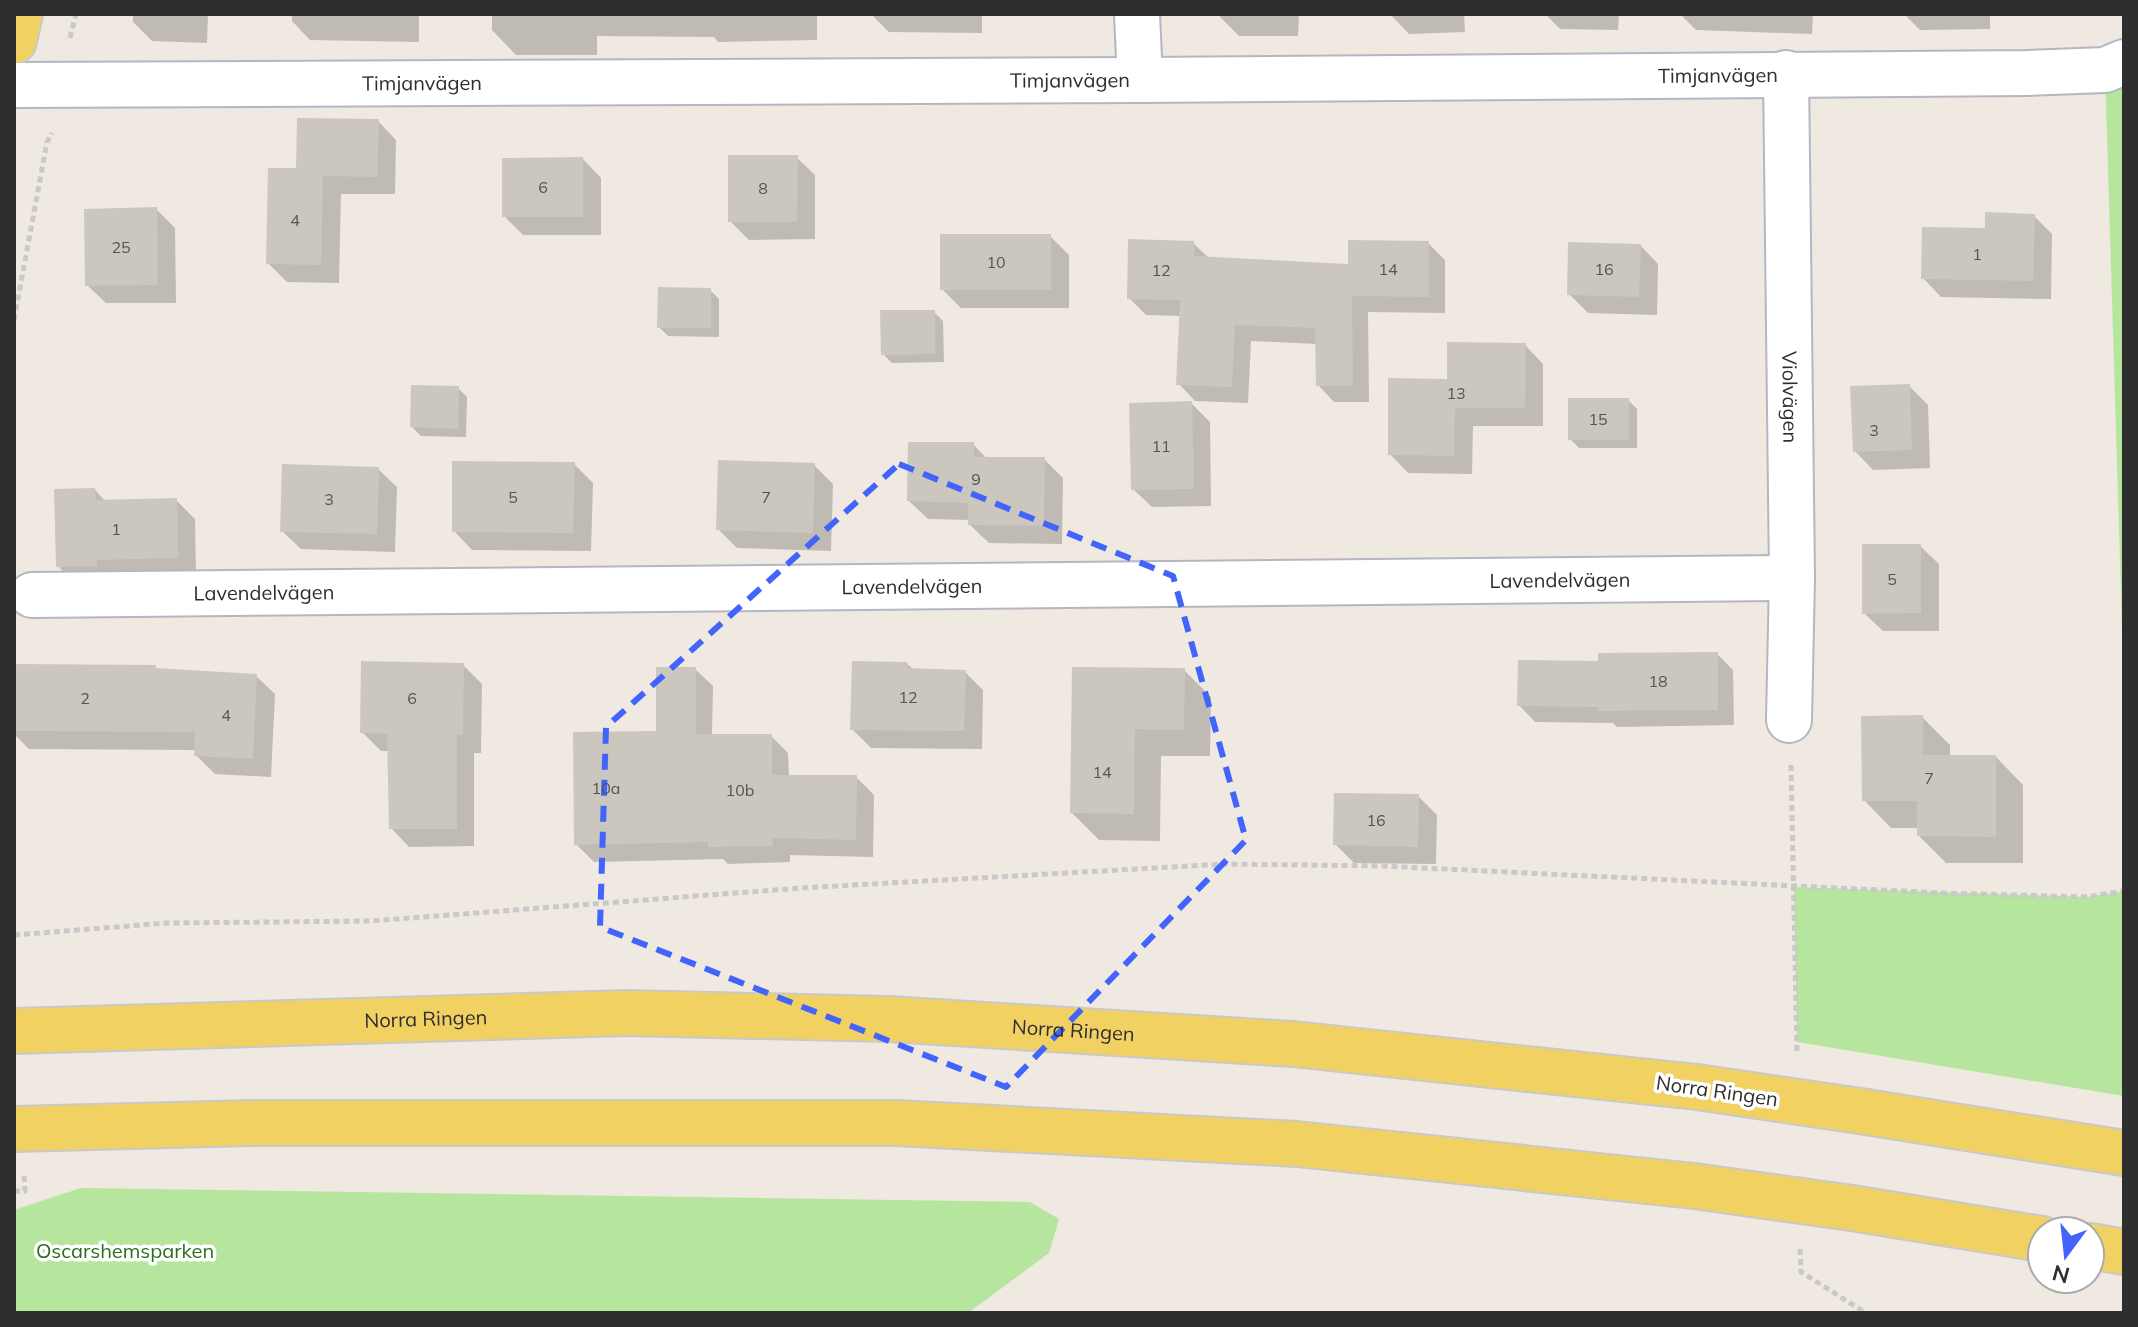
<svg xmlns="http://www.w3.org/2000/svg" width="2138" height="1327" font-family="Mulish,sans-serif">
<style>
.green{fill:#b6e59e}
.shadow{fill:#0003}
.building{fill:#cbc7bf}
.lines{fill:none;stroke-linecap:round;stroke-linejoin:round}
.minor-casing{stroke:#b4b7c1;stroke-width:48}
.major-casing{stroke:#c9c9c9;stroke-width:48}
.path{stroke:#c9c9c9;stroke-width:5;stroke-dasharray:6 4;stroke-linecap:butt}
.minor{stroke:#fff;stroke-width:44}
.major{stroke:#f2d163;stroke-width:44}
.major-bridge-casing{stroke:#c9c9c9;stroke-width:48;stroke-linecap:butt}
.major-bridge{stroke:#f2d163;stroke-width:44}
.marked{fill:none;stroke:#4264fb;stroke-width:6;stroke-dasharray:16 10;stroke-linejoin:round}
.labels{text-anchor:middle;stroke-width:7;stroke-linejoin:round;paint-order:stroke}
.number-label{font-size:16px;fill:#555452}
.street-label{font-size:20px;fill:#2e2e2e;stroke:#fff}
.park-label{font-size:20px;fill:#2c6e1b;stroke:#fff}
</style>
<rect width="100%" height="100%" fill="#efe9e1"/>
<g class="green">
<path d="M2124,62v631l-19,-623z"/>
<path d="M1794,887l293,10 37,-6v205l-327,-54z"/>
<path d="M81,1188l949,14 29,17 -10,34 -81,60h-954v-103z"/>
</g>
<g class="shadow">
<path d="M133,14h75l-1,29 -55,-2 -19,-19z"/>
<path d="M292,14h127v28l-109,-2 -18,-19z"/>
<path d="M492,14h325v26l-99,2 -4,-5 -117,-1v19h-81l-24,-25z"/>
<path d="M871,14h111v19l-93,-1z"/>
<path d="M1221,14h78l-1,22h-59l-19,-19z"/>
<path d="M1390,14h74l1,18 -56,2z"/>
<path d="M1545,14h74l-1,16 -58,-1z"/>
<path d="M1680,14h133l-1,20 -116,-4z"/>
<path d="M1904,14h86v15l-70,1z"/>
<path d="M378,121l18,19 -1,54h-54l-2,89 -52,-1 -19,-19 30,-92z"/>
<path d="M796,157l19,18v64l-66,1 -19,-19z"/>
<path d="M583,159l18,19v57h-78l-19,-19z"/>
<path d="M156,209l19,19 1,75h-70l-19,-18z"/>
<path d="M2034,216l18,18 -1,65 -110,-2 -18,-19 64,-48z"/>
<path d="M1050,236l19,19v53h-108l-19,-19z"/>
<path d="M1193,243l17,16 140,7 78,-23 17,17v53l-77,-1 1,90h-35l-16,-17 -1,-41 -66,-3 -3,62 -53,-2 -16,-17 3,-68 -36,-1 -17,-17z"/>
<path d="M1640,245l18,19 -1,51 -69,-2 -19,-19z"/>
<path d="M710,290l9,9v38l-51,-1 -9,-9z"/>
<path d="M934,312l9,9 1,41 -52,1 -9,-9z"/>
<path d="M1525,345l18,19v62h-70l-1,48 -64,-1 -18,-19 59,-73z"/>
<path d="M1909,386l19,19 2,63 -57,2 -18,-19z"/>
<path d="M458,388l9,9 -1,40 -45,-1 -9,-9z"/>
<path d="M1628,400l9,9v39h-58l-9,-9z"/>
<path d="M1191,403l19,19 1,84 -59,1 -19,-18z"/>
<path d="M973,444l14,15h57l19,19 -1,66 -73,-1 -19,-18v-5l-42,-1 -19,-18z"/>
<path d="M574,464l19,19 -2,68 -119,-1 -18,-19z"/>
<path d="M814,465l19,19 -2,67 -94,-3 -19,-19z"/>
<path d="M378,469l19,18 -2,65 -94,-3 -19,-18z"/>
<path d="M95,490l11,12 70,-2 19,19 1,57 -120,9 -18,-19z"/>
<path d="M1920,546l19,18v67h-56l-19,-18z"/>
<path d="M1717,654l16,16 1,55 -117,2 -4,-4 -78,-1 -16,-17 81,-42z"/>
<path d="M907,664l7,6 51,2 18,18 -1,59 -111,-1 -19,-19z"/>
<path d="M463,665l19,19 -1,69h-7v93l-65,1 -18,-19 -1,-77h-9l-19,-19z"/>
<path d="M14,666l141,1 3,3 98,6 19,18 -4,83 -56,-3 -19,-19v-5l-167,-1 -15,-15z"/>
<path d="M695,669l18,17 -1,50h59l17,17 1,24h67l18,18 -1,62 -83,-2v7l-62,2 -5,-5 -129,3 -18,-18 82,-111z"/>
<path d="M1074,669l110,1 27,27 -1,59h-49l-1,85 -61,-1 -27,-27z"/>
<path d="M1922,717l28,28v12h46l27,28v78h-77l-27,-27v-8h-28l-27,-28z"/>
<path d="M1418,796l19,19 -1,49 -82,-1 -19,-19z"/>
</g>
<g class="building">
<path d="M297,118l82,1 -2,58 -54,-1 -2,89 -55,-1 2,-96h28z"/>
<path d="M728,155h70l-1,67h-69z"/>
<path d="M583,157v60h-81v-59z"/>
<path d="M157,207l1,78 -73,1 -1,-77z"/>
<path d="M1985,212l50,2 -2,67 -112,-2 1,-52 63,1z"/>
<rect x="940" y="234" width="111" height="56"/>
<path d="M1128,239l66,2v15l154,8v-24l81,1v56l-77,-1 1,90h-37l-1,-58 -80,-3 -3,62 -56,-2 4,-85 -53,-1z"/>
<path d="M1568,242l73,2 -2,53 -72,-2z"/>
<path d="M658,287l53,1v40h-54z"/>
<path d="M880,310h55v44l-54,1z"/>
<path d="M1447,342l79,1 -1,65h-70l-1,48 -66,-1v-77l59,1z"/>
<path d="M1910,384l2,66 -59,2 -3,-66z"/>
<path d="M411,385l48,1 -1,43 -48,-2z"/>
<rect x="1568" y="398" width="61" height="42"/>
<path d="M1192,401l2,88 -63,1 -2,-87z"/>
<path d="M908,442h66v15h71l-1,69 -76,-1v-22l-61,-2z"/>
<path d="M718,460l97,3 -2,70 -97,-3z"/>
<path d="M452,461l123,1 -2,71 -121,-1z"/>
<path d="M282,464l97,3 -2,67 -97,-2z"/>
<path d="M95,488l1,12 81,-2 1,60 -81,2v6l-41,1 -2,-78z"/>
<path d="M1862,544h59v69l-59,1z"/>
<path d="M1718,652v58l-120,1v-4l-81,-1 1,-46 80,1v-8z"/>
<path d="M361,661l103,2 -1,72h-6v94h-68l-2,-95 -27,-1z"/>
<path d="M852,661l55,1 1,6 58,2 -2,61 -114,-1z"/>
<path d="M14,664l142,1v3l101,6 -4,85 -59,-3 1,-24 -181,-1z"/>
<path d="M656,667h40v67h76v41h85l-1,65 -83,-2v8l-65,1v-5l-134,3 -1,-113 83,-1z"/>
<path d="M1072,667l113,1 -1,62 -49,-1 -1,85 -64,-1z"/>
<path d="M1923,715v40h73v82l-79,-1v-35h-55l-1,-85z"/>
<path d="M1334,793l85,1 -1,53 -85,-2z"/>
</g>
<g class="lines">
<g class="minor-casing">
<g id="minor">
<path d="M1137,14l3,66"/>
<path id="s1" d="M1786,73l6,505 -3,142"/>
<path id="s2" d="M14,85l1126,-5 887,-7 78,-3 19,-8"/>
<path id="s3" d="M32,595l1760,-17"/>
</g>
</g>
<g class="major-casing">
<g id="major">
<path d="M14,41l6,-27"/>
<path id="s4" d="M14,1031l613,-18 261,6 405,25 404,43"/>
<path d="M1860,1111l264,42"/>
<path d="M14,1129l238,-6h644l401,21 397,42"/>
<path d="M1852,1208l190,31"/>
<path d="M2090,1246l34,6"/>
</g>
</g>
<g class="path">
<path d="M70,38l6,-24"/>
<path d="M14,320l33,-178 5,-9"/>
<path d="M1791,765l6,290"/>
<path d="M14,935l153,-12 204,-2 430,-33 424,-24 157,2 560,27 145,4 37,-6"/>
<path d="M14,1191h11l-1,-16"/>
<path d="M1800,1249l1,23 65,41"/>
</g>
<use href="#minor" class="minor"/>
<use href="#major" class="major"/>
<g class="major-bridge-casing">
<g id="major-bridge">
<path d="M1697,1087l163,24"/>
<path d="M1694,1186l158,22"/>
</g>
</g>
<use href="#major-bridge" class="major-bridge"/>
</g>
<path class="marked" d="M899,464l274,112 73,264 -240,247 -406,-160 6,-200z"/>
<g class="labels">
<g class="number-label">
<text x="543" y="193">6</text>
<text x="763" y="194">8</text>
<text x="295" y="226">4</text>
<text x="121" y="253">25</text>
<text x="1977" y="260">1</text>
<text x="996" y="268">10</text>
<text x="1388" y="275">14</text>
<text x="1604" y="275">16</text>
<text x="1161" y="276">12</text>
<text x="1456" y="399">13</text>
<text x="1598" y="425">15</text>
<text x="1874" y="436">3</text>
<text x="1161" y="452">11</text>
<text x="976" y="485">9</text>
<text x="513" y="503">5</text>
<text x="766" y="503">7</text>
<text x="329" y="505">3</text>
<text x="116" y="535">1</text>
<text x="1892" y="585">5</text>
<text x="1658" y="687">18</text>
<text x="908" y="703">12</text>
<text x="85" y="704">2</text>
<text x="412" y="704">6</text>
<text x="226" y="721">4</text>
<text x="1102" y="778">14</text>
<text x="1929" y="784">7</text>
<text x="606" y="794">10a</text>
<text x="740" y="796">10b</text>
<text x="1376" y="826">16</text>
</g>
<g class="street-label">
<text dy="7" stroke="none"><textPath href="#s2" startOffset="1704">Timjanvägen</textPath></text>
<text dy="7" stroke="none"><textPath href="#s2" startOffset="1056">Timjanvägen</textPath></text>
<text dy="7" stroke="none"><textPath href="#s2" startOffset="408">Timjanvägen</textPath></text>
<text dy="7" stroke="none"><textPath href="#s1" startOffset="324">Violvägen</textPath></text>
<text dy="7" stroke="none"><textPath href="#s3" startOffset="1528">Lavendelvägen</textPath></text>
<text dy="7" stroke="none"><textPath href="#s3" startOffset="880">Lavendelvägen</textPath></text>
<text dy="7" stroke="none"><textPath href="#s3" startOffset="232">Lavendelvägen</textPath></text>
<text dy="7" stroke="none"><textPath href="#s4" startOffset="412">Norra Ringen</textPath></text>
<text dy="7" stroke="none"><textPath href="#s4" startOffset="1060">Norra Ringen</textPath></text>
<text transform="translate(1717 1091) rotate(8)" y="7">Norra Ringen</text>
</g>
<g class="park-label">
<text x="125" y="1258">Oscarshemsparken</text>
</g>
</g>
<rect width="2138" height="1327" fill="none" stroke="#2e2e2e" stroke-width="32"/>
<g transform="translate(2066 1255) rotate(195)"><circle r="38" fill="#ffffff" stroke="#ababab" stroke-width="2"/>
<path d="M0-6L14 30L0 20L-14 30Z" fill="#4264fb"/>
<text y="-12" font-size="22" font-weight="bold" text-anchor="middle" fill="#2e2e2e">N</text>
</g>
</svg>
